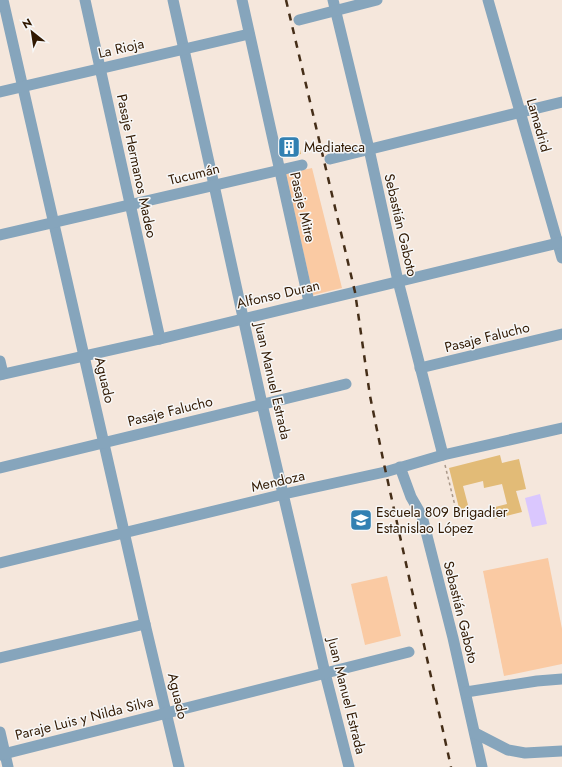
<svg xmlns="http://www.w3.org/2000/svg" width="562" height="767" font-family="Jost,sans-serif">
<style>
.green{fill:#facaa3}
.water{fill:#dac7fe}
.building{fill:#e2bb77}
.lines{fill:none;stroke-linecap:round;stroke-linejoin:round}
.path{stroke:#aa9889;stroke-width:1.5;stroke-dasharray:3 3;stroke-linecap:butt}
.minor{stroke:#86a5bc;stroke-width:11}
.rail{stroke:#452e18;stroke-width:2.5;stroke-dasharray:7 7;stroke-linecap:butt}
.labels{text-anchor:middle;stroke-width:3;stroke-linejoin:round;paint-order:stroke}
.street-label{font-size:14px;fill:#311902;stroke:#f7f7f7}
.poi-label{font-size:14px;fill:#311902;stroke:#f7f7f7;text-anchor:start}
</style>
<rect width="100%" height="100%" fill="#f5e7dc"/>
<g class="green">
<path d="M312,168l30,120 -29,7 -27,-121z"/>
<path d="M548,558l14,71v35l-58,12 -21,-105z"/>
<path d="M387,576l14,60 -36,9 -14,-61z"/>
</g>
<path class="water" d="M540,494l7,30 -15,3 -7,-29z"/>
<g class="building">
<path d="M297,137l4,17 -17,4 -4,-18z"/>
<path d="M500,455l2,8 17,-4 7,30 -10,2 6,21 -28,7 -3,-11 16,-4 -5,-20 -18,4 -1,-7 -20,5 5,19 -8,7 -11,-44z"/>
</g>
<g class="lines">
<path class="path" d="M445,465l13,53"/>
<g class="minor">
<path d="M3,0l142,624 34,143"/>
<path d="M85,0l75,339"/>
<path d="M173,0l41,185 48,219 63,269 24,94"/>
<path d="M242,0l67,302"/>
<path d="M333,0l36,149 29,132 45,174"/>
<path d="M488,0l74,258"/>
<path d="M299,20l78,-20"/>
<path d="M0,92l249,-58"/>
<path d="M330,159l232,-57"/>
<path d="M0,235l302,-70"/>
<path d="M0,361l3,13"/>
<path d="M420,368l142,-34"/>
<path d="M0,375l160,-36 402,-97"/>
<path d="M400,467l11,30 11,19 31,122 29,129"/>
<path d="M0,468l346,-84"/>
<path d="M0,563l284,-69 101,-22 58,-17 119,-27"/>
<path d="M0,658l145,-34"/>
<path d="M466,692l71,-11 25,-2"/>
<path d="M0,732l8,35"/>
<path d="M475,733l33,17 17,3 37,-2"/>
<path d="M0,755l409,-103"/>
</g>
<path class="rail" d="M286,0l69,292 15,104 14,68 67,303"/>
</g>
<defs>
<g id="building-square" transform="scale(1.15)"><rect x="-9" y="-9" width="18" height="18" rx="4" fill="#3280b2" stroke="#f7f7f7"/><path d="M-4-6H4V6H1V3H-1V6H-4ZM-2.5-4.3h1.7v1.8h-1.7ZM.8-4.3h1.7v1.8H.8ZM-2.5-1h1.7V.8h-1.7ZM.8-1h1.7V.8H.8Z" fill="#fff"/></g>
<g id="school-square" transform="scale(1.15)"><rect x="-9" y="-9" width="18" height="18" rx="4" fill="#3280b2" stroke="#f7f7f7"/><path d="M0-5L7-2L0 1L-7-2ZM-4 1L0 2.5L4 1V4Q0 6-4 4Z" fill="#fff"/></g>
</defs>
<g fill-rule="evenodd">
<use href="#building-square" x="289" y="147"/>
<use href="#school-square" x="361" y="520"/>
</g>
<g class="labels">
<g class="street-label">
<text transform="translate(121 48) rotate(-13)" y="5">La Rioja</text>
<text transform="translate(539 125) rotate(74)" y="5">Lamadrid</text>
<text transform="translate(137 166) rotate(78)" y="5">Pasaje Hermanos Madeo</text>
<text transform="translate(194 174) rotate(-14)" y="5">Tucumán</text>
<text transform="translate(303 207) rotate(77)" y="5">Pasaje Mitre</text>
<text transform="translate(401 225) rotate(77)" y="5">Sebastián Gaboto</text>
<text transform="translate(278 294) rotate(-13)" y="5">Alfonso Duran</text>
<text transform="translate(487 337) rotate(-14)" y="5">Pasaje Falucho</text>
<text transform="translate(105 380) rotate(77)" y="5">Aguado</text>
<text transform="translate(273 381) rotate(77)" y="5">Juan Manuel Estrada</text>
<text transform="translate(170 411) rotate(-14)" y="5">Pasaje Falucho</text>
<text transform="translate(278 481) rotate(-13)" y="5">Mendoza</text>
<text transform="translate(461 612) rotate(76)" y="5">Sebastián Gaboto</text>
<text transform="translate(178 696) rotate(77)" y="5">Aguado</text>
<text transform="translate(347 696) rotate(76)" y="5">Juan Manuel Estrada</text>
<text transform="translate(84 718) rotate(-14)" y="5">Paraje Luis y Nilda Silva</text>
</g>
<g class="poi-label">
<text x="304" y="152">Mediateca</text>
<text x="376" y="517">Escuela 809 Brigadier<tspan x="376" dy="16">Estanislao López</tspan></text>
</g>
</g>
<g transform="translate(32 32) rotate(330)" stroke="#f7f7f7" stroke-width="3" paint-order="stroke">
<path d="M0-3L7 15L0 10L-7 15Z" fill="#311902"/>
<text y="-6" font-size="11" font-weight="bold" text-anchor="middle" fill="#311902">N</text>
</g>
</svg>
